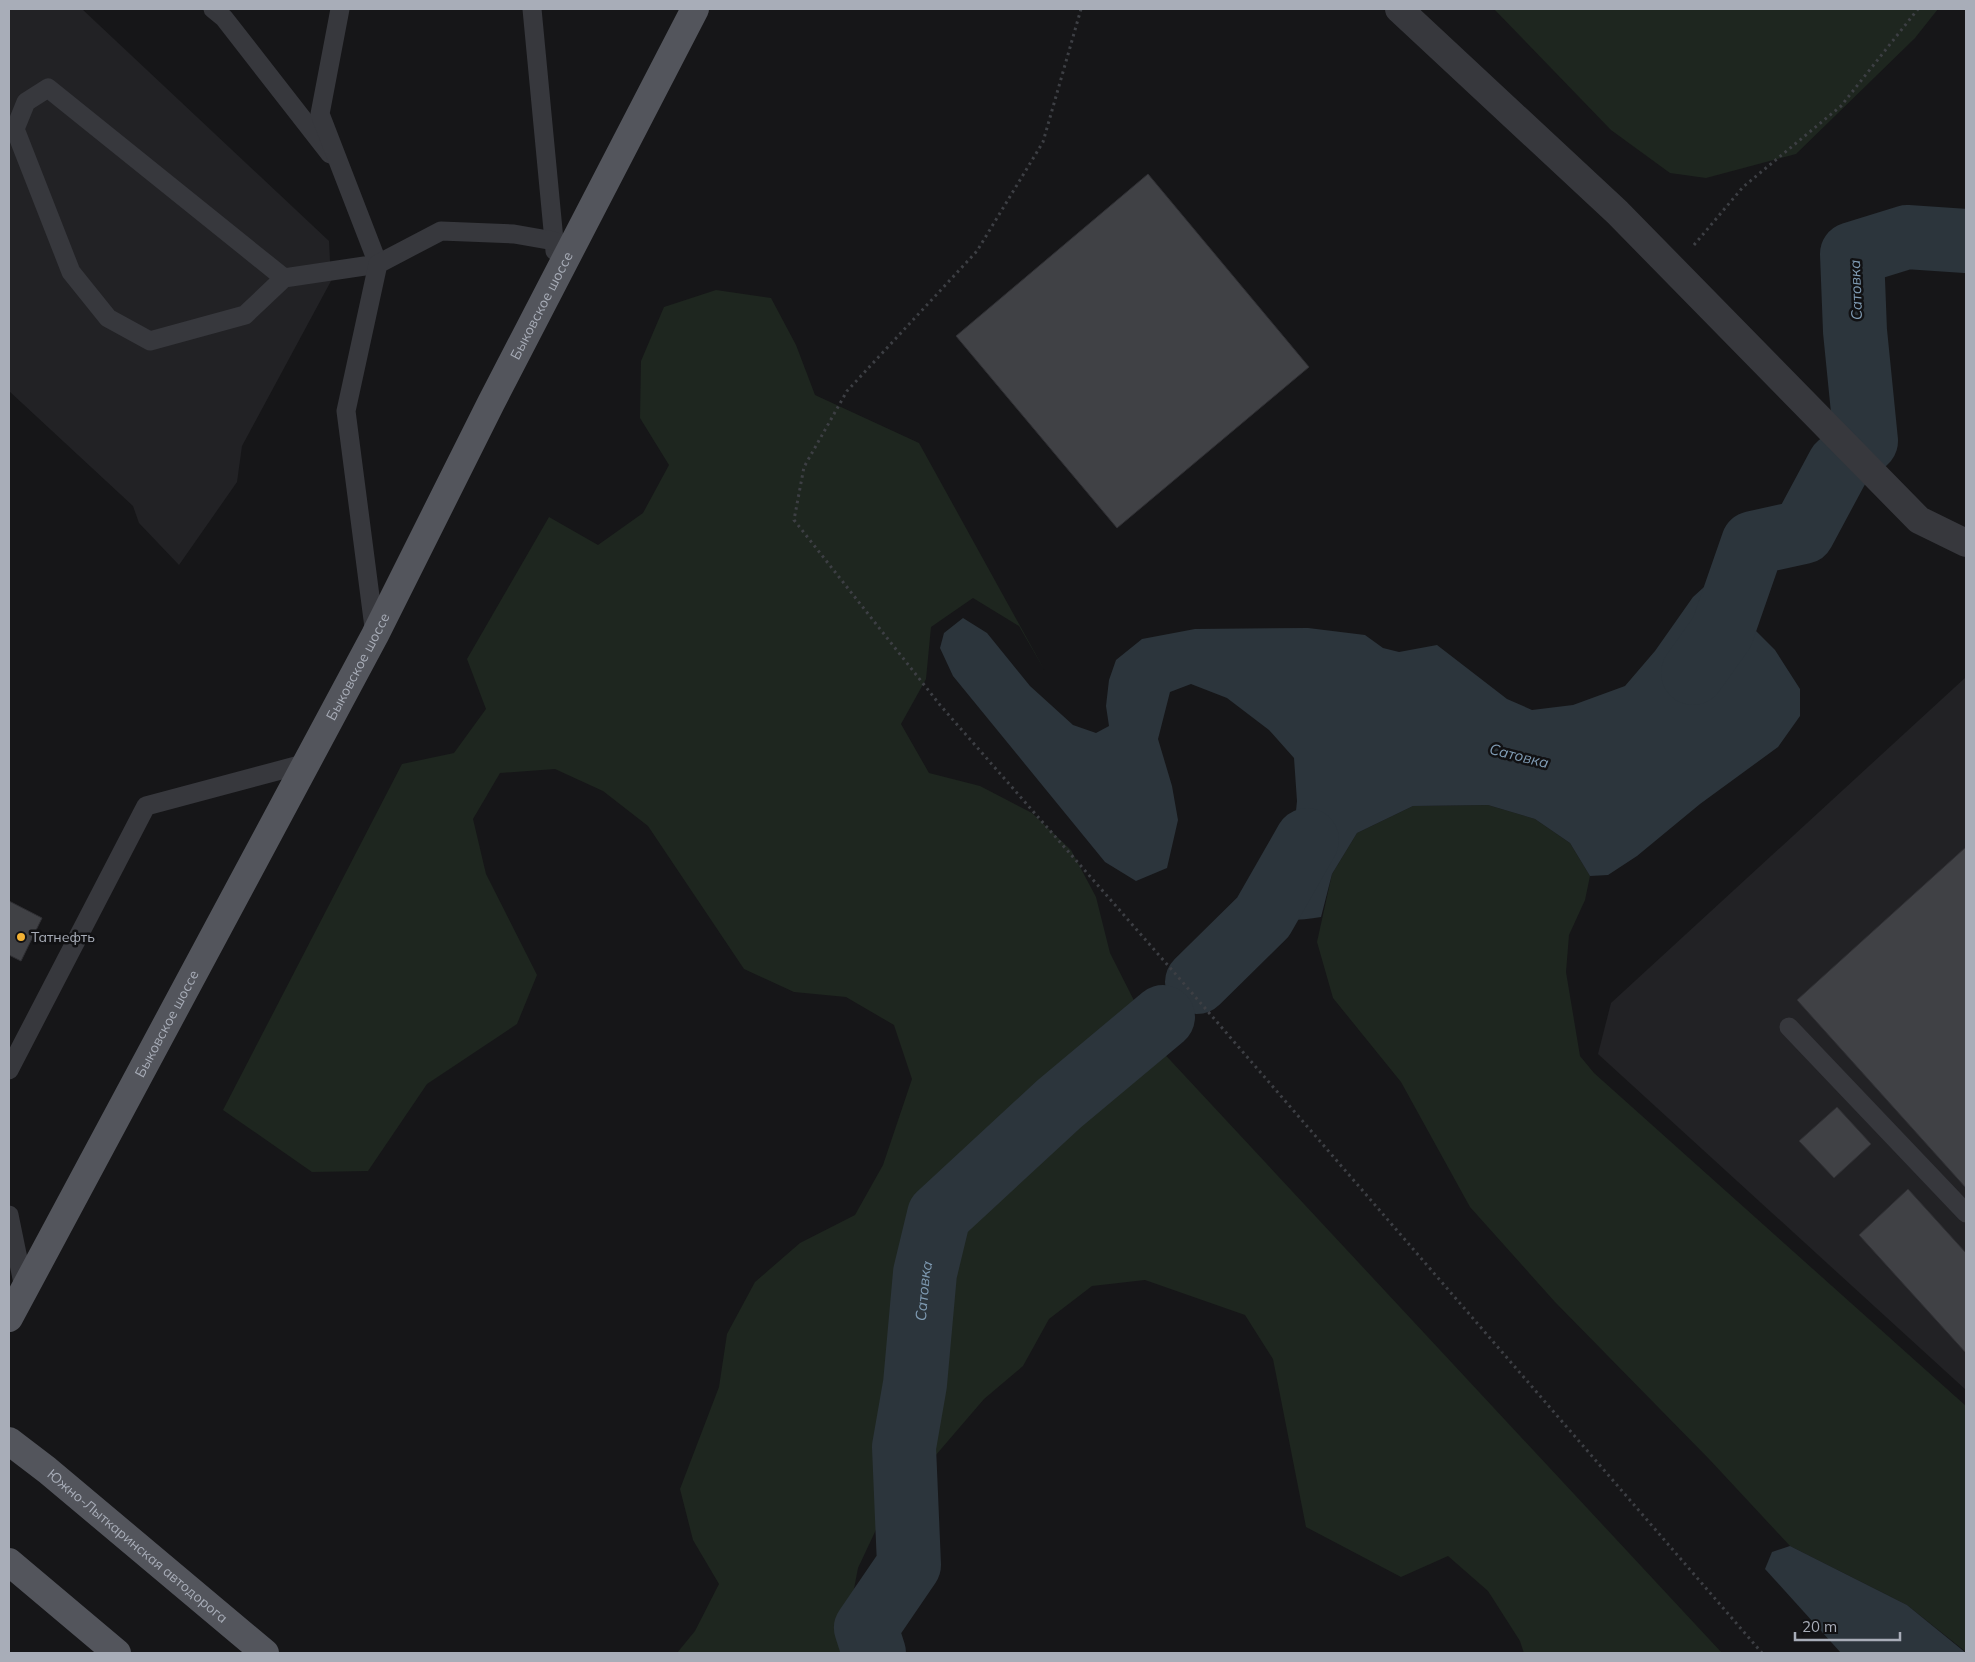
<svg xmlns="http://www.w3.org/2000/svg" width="1975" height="1662" font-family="Mulish,sans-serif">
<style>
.built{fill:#222225}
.green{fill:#1e261f}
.water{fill:#2c353c}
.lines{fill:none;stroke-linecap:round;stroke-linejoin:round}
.river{stroke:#2c353c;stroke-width:64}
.building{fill:#404145;stroke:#303034}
.path{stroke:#3d3f44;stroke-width:3;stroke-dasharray:2.5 4;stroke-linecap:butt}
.lane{stroke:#37383d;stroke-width:19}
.street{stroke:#37383d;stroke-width:28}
.primary{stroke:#53555c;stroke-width:28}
.poi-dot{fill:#f2b134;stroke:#111113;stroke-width:2}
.labels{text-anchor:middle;stroke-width:5;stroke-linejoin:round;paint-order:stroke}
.street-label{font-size:14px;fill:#a8adb8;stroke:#111113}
.poi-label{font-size:14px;fill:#a8adb8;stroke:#111113;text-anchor:start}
.water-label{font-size:15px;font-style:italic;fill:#7f9bb3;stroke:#111113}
</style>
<rect width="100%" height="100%" fill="#161618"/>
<g class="built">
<path d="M9,9h73l247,232 2,40 -89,165 -5,36 -58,83 -40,-42 -6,-17 -124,-115z"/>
<path d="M1966,677v713l-368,-336 13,-51z"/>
</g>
<g class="green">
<path d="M1494,9h444l-23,29 -119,116 -90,24 -36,-5 -59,-43z"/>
<path d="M716,290l55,8 25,47 19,50 104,48 126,228 -26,-45 -46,-28 -42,29 -5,52 -25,45 28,49 51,13 52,27 39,37 25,47 14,56 47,93 565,607h-198l-4,-12 -32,-50 -40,-35 -47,21 -95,-50 -33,-168 -28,-44 -100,-35 -53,6 -43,33 -26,47 -39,33 -103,120 -23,49 -10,52 3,33h-174l18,-22 24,-47 -26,-44 -13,-51 39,-102 8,-53 28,-52 45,-39 55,-28 28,-50 29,-86 -18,-54 -48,-28 -52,-5 -50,-23 -96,-143 -45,-35 -48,-22 -55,4 -27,46 13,55 51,101 -20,49 -90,60 -59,87 -56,1 -89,-62 179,-346 52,-11 32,-44 -19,-50 82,-142 49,28 45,-32 26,-48 -29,-47 1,-57 23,-54z"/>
<path d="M1488,805l47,14 35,24 20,33 -5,24 -16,35 -3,37 14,84 14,17 372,333v246l-59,-47 -117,-59 -80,-86 -155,-158 -85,-95 -69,-125 -68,-84 -16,-56 15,-68 25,-41 56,-27z"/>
</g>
<g class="water">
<path d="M1713,579l13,2 23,43 26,26 25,39v27l-22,31 -78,57 -63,52 -29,19 -18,1 -20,-33 -35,-24 -47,-14 -75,1 -56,27 -25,41 -11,43c-20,3 -38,5 -58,0v-28l31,-58 3,-30 -3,-43 -25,-28 -42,-32 -36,-14 -21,8 -12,47 14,47 6,34 -11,48 -31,13 -31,-19 -152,-186 -13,-28 4,-15 19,-15 24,15 43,53 43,39 23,8 13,-7 -3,-20 3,-26 7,-20 26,-21 53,-10 113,-1 57,7 18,13 16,4 38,-7 70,54 25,11 41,-5 52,-19 30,-35 38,-54z"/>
<path d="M1790,1546l117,59 59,48h-125l-76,-84 7,-17z"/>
</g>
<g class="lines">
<g class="river">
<path d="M1866,441l-11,-110 -3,-77 55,-17 59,4"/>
<path d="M1693,673l29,-41 31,-89 50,-11 36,-67"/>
<path d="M1197,982l66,-65 44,-77"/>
<path id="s1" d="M874,1653l-8,-25 43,-63 -5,-118 11,-63 10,-111 14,-58 120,-111 104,-87"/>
</g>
</g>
<g class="building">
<path d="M1148,174l161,193 -192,161 -161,-192z"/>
<path d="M1966,847v341l-169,-188z"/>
<path d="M9,901l33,17 -21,43 -12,-6z"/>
<path d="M1837,1107l34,37 -37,34 -35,-37z"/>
<path d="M1908,1189l58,64v100l-107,-118z"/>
</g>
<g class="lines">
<g class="path">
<path d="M1081,9l-38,133 -66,109 -130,140 -43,76 -10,53 146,185 239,273 583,675"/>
<path d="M1694,245l49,-58 98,-81 77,-97"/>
</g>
<g class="lane">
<path d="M213,9l11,9 106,136"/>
<path d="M532,9l23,242"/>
<path d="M284,278l-39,37 -95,26 -42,-23 -37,-46 -56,-143 11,-27 22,-14 236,190 94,-14 -58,-150 20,-105"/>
<path d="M375,635l-29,-224 32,-147 63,-33 73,3 40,7"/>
<path d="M1789,1027l177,186"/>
<path d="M9,1070l137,-264 161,-43"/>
<path d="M9,1215l15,73"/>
</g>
<path class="street" d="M1399,9l218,203 302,308 47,23"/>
<g class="primary">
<path id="s2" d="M9,1318l366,-683 116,-232 204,-394"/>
<path id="s3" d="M9,1441l38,29 218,183"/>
<path d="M9,1562l108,91"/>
</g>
</g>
<circle class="poi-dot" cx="21" cy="937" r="5"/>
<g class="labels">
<g class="street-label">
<text dy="5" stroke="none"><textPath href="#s2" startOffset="1144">Быковское шоссе</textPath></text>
<text dy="5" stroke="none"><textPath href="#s2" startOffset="739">Быковское шоссе</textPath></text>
<text dy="5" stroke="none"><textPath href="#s2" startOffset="334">Быковское шоссе</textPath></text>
<text dy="5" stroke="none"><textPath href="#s3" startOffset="166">Южно-Лыткаринская автодорога</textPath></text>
</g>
<g class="poi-label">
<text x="31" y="942">Татнефть</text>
</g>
<g class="water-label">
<text transform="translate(1856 290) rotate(-92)" y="5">Сатовка</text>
<text transform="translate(1519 756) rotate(14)" y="5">Сатовка</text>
<text dy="5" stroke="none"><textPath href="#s1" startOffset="378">Сатовка</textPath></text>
</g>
</g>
<rect width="1975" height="1662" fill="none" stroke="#a8adb8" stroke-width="20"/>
<path d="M1795 1632v8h105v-8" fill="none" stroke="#a8adb8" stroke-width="2.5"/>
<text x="1802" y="1632" font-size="15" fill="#a8adb8" stroke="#111113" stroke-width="4" paint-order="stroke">20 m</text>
</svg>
